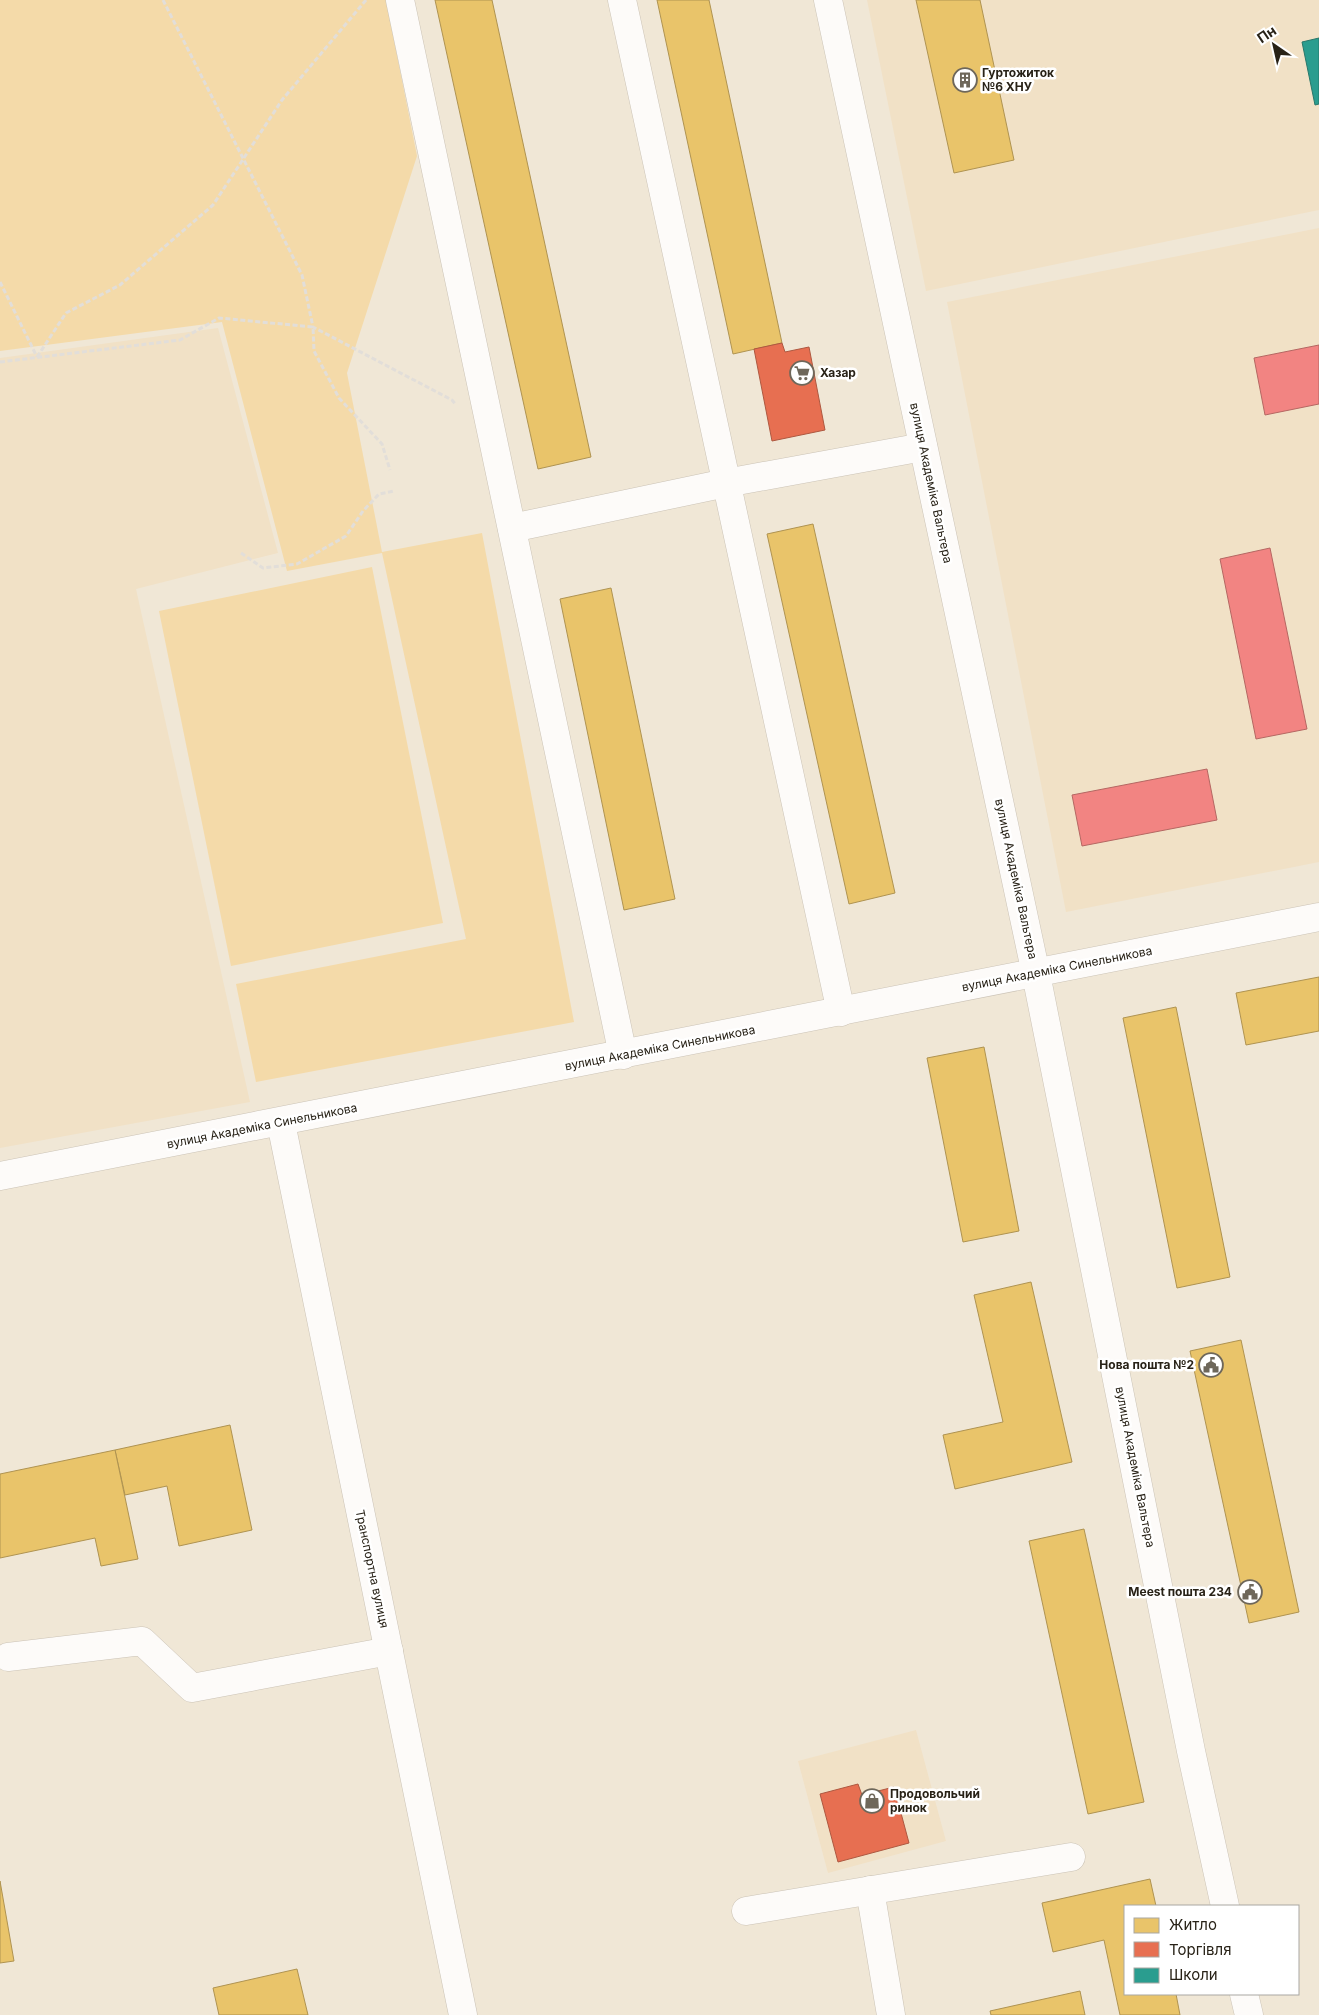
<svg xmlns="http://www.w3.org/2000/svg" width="1319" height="2015" font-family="Inter,sans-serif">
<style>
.built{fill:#f1e1c6}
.green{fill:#f4daa9}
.homes{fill:#e9c46a;stroke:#af9351}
.shops{fill:#e76f51;stroke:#ae5840}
.schools{fill:#2a9d8f;stroke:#29786b}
.health{fill:#f28482;stroke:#b56762}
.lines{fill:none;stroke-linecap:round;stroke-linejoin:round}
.minor-casing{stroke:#cbc3b6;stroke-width:29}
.path{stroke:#e2ded9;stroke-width:3;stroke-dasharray:5 2.5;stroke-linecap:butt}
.minor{stroke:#fdfbf9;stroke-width:28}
.labels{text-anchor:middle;stroke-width:5;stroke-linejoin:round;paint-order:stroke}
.poi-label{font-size:12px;font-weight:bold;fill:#282217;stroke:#fff;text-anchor:start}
.street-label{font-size:12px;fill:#282217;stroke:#fff}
</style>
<rect width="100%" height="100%" fill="#f0e7d6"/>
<g class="built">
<path d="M867,0h452v210l-393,81z"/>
<path d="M1319,228v634l-253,50 -119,-610z"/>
<path d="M218,328l60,225 -142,36 114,513 -250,46v-790z"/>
<path d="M916,1730l30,111 -118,32 -30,-112z"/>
</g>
<g class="green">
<path d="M0,0h386l31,156 -70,217 35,179 100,-19 92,489 -318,60 -20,-98 230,-45 -84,-386 -95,18 -65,-249 -222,29z"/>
<path d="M372,567l71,356 -212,43 -72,-355z"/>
</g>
<g class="homes">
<path d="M435,0h57l99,457 -53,12z"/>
<path d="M657,0h52l73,343 -49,11z"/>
<path d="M916,0h64l34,160 -60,13z"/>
<path d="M813,524l82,369 -46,11 -82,-370z"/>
<path d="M611,588l64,311 -51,11 -64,-311z"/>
<path d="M1319,977v54l-73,14 -10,-52z"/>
<path d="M1176,1007l54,270 -53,11 -54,-270z"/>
<path d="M984,1047l35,184 -56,11 -36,-184z"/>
<path d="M1031,1282l41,180 -117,27 -12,-54 60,-13 -29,-127z"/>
<path d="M1241,1340l58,272 -50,11 -59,-272z"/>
<path d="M230,1425l22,105 -73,16 -12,-60 -42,9 -10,-45z"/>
<path d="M115,1450l23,109 -37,7 -6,-28 -95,20v-84z"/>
<path d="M1084,1529l60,273 -56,12 -59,-273z"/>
<path d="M1150,1879l6,27h-31v88h51l4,21h-60l-16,-75 -51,12 -11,-49z"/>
<path d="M0,1881l14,80 -14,2z"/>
<path d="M297,1969l11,46h-89l-6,-27z"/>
<path d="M1080,1991l5,24h-94l-1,-4z"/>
</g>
<g class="shops">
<path d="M782,343l3,9 24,-5 16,83 -53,11 -18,-92z"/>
<path d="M858,1784l4,11 32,-8 15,56 -71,19 -18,-68z"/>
</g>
<path class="schools" d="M1319,38v66l-4,1 -13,-63z"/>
<g class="health">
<path d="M1319,345v59l-54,11 -11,-57z"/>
<path d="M1270,548l37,181 -51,10 -36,-180z"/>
<path d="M1207,769l10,51 -135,26 -10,-51z"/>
</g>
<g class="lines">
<g class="minor-casing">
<g id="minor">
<path d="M400,0l223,1055"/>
<path d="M622,0l219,1012"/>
<path d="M828,0l208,974 155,777 34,155"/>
<path d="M512,528l214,-45 197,-36"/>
<path d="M281,1123l182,892"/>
<path d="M0,1176l1319,-259"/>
<path d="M8,1657l134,-16 50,47 197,-37"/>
<path d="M870,1890l21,125"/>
<path d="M746,1911l325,-54"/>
<path d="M1244,1994l5,21"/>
</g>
</g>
<g class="path">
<path d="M163,0l139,275 11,52 139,73 4,5"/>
<path d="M0,282l37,75"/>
<path d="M37,357l29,-44 54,-28 93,-80 69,-105 84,-100"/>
<path d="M0,362l180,-22 39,-22 94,9 1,24 25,47 43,46 8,26"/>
<path d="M241,553l22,15 34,-4 49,-28 17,-25 16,-17 15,-3"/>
</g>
<use href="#minor" class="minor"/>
</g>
<defs>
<g id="building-ring" transform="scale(1.25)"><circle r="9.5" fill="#fff" stroke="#6e675a" stroke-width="1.5"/><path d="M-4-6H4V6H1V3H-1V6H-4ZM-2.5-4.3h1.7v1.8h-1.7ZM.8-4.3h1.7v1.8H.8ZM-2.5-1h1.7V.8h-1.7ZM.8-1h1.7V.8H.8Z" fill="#6e675a"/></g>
<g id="supermarket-ring" transform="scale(1.25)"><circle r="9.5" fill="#fff" stroke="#6e675a" stroke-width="1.5"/><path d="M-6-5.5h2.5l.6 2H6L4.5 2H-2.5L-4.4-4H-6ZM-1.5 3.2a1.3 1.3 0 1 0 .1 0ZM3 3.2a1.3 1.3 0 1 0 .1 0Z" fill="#6e675a"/></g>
<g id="civic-ring" transform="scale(1.25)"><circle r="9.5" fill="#fff" stroke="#6e675a" stroke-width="1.5"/><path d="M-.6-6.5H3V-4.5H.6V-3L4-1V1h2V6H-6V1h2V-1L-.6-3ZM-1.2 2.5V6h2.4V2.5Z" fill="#6e675a"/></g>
<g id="shop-ring" transform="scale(1.25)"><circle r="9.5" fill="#fff" stroke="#6e675a" stroke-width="1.5"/><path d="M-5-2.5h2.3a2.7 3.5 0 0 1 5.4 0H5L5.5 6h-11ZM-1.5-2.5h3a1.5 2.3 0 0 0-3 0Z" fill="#6e675a"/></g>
</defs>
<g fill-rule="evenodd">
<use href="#building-ring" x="965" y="80"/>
<use href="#supermarket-ring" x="802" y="373"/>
<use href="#civic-ring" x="1211" y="1365"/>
<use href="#civic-ring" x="1250" y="1592"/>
<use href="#shop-ring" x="872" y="1801"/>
</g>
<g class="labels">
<g class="poi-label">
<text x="982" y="77">Гуртожиток<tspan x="982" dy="14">№6 ХНУ</tspan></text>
<text x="820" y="377">Хазар</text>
<text x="1194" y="1369" text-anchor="end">Нова пошта №2</text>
<text x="1232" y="1596" text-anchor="end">Meest пошта 234</text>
<text x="890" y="1798">Продовольчий<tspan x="890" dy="14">ринок</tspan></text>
</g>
<g class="street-label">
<text transform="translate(931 483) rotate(78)" y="4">вулиця Академіка Вальтера</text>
<text transform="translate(1016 879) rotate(78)" y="4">вулиця Академіка Вальтера</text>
<text transform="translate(1057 969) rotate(-11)" y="4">вулиця Академіка Синельникова</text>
<text transform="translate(660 1048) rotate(-11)" y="4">вулиця Академіка Синельникова</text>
<text transform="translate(262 1126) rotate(-11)" y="4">вулиця Академіка Синельникова</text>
<text transform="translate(1135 1467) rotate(79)" y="4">вулиця Академіка Вальтера</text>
<text transform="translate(372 1569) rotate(78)" y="4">Транспортна вулиця</text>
</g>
</g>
<rect x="1124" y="1905" width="175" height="90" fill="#ffffff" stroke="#a9a7a2"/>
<rect x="1134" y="1918" width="25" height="15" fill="#e9c46a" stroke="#a9a7a2"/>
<text x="1169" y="1930" font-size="15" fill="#282217">Житло</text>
<rect x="1134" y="1942" width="25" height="15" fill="#e76f51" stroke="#a9a7a2"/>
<text x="1169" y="1955" font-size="15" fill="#282217">Торгівля</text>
<rect x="1134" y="1968" width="25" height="15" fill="#2a9d8f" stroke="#a9a7a2"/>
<text x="1169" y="1980" font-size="15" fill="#282217">Школи</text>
<g transform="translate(1274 45) rotate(326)" stroke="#ffffff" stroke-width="4" paint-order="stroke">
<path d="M0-4L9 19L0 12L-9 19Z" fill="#282217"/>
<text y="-8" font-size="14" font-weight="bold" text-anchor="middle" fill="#282217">Пн</text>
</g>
</svg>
